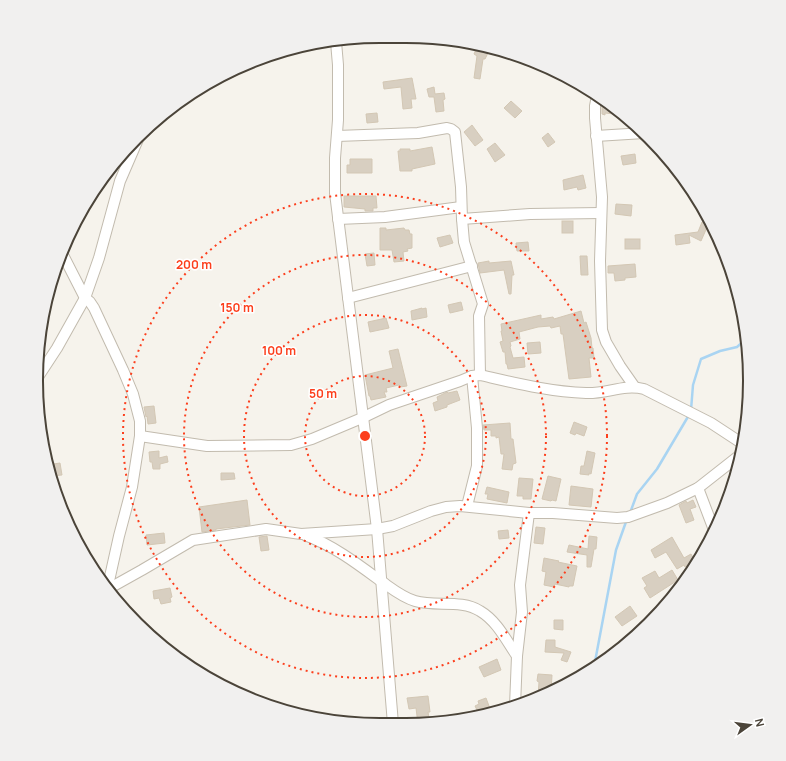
<svg xmlns="http://www.w3.org/2000/svg" width="786" height="761" font-family="Manrope,sans-serif">
<style>
.lines{fill:none;stroke-linecap:round;stroke-linejoin:round}
.stream{stroke:#a9d4f2;stroke-width:2.5}
.building{fill:#d8cfc1;stroke:#d3c7b4}
.minor-casing{stroke:#c2bbae;stroke-width:12}
.minor{stroke:#fff;stroke-width:10}
.ring{fill:none;stroke:#fc3f1d;stroke-width:2;stroke-dasharray:2 4}
.rim{fill:none;stroke:#4b4439;stroke-width:2}
.centre{fill:#fc3f1d;stroke:#fff;stroke-width:2}
.ring-label{font-size:12px;text-anchor:middle;font-weight:bold;fill:#fc3f1d;stroke:#fff;stroke-width:3;stroke-linejoin:round;paint-order:stroke}
</style>
<rect width="100%" height="100%" fill="#f6f3ec"/>
<g class="lines">
<g class="stream">
<path d="M691,410l2,-25 8,-26 19,-8 17,-4 9,-8"/>
<path d="M630,513l7,-19 20,-25 32,-54"/>
<path d="M594,667l22,-117 11,-31"/>
</g>
</g>
<g class="building">
<path d="M478,45l12,4 -5,10h-2l-3,20 -6,-1 3,-22 -3,-2z"/>
<path d="M412,78l4,21h-5l1,9 -9,1 -2,-22 -17,2 -1,-7z"/>
<path d="M434,87l1,7 9,-1 1,6 -2,1 1,11 -8,1 -2,-15h-5l-2,-8z"/>
<path d="M511,101l11,10 -7,7 -11,-10z"/>
<path d="M607,103l5,3 12,9 -19,-2v2l-3,-1v-9l5,1z"/>
<path d="M377,113l1,9 -11,1 -1,-9z"/>
<path d="M472,125l11,15 -8,6 -11,-14z"/>
<path d="M548,133l7,9 -7,5 -6,-9z"/>
<path d="M495,143l10,12 -10,7 -8,-13z"/>
<path d="M432,147l3,17 -23,5v2h-12l-2,-20h2v-2h10v2z"/>
<path d="M635,154l1,9 -13,2 -2,-9z"/>
<path d="M350,159h22v14h-25v-8h3z"/>
<path d="M583,175l3,13 -8,2 -1,-3 -13,3 -1,-10z"/>
<path d="M344,196h32l1,12h-4v3h-8v-2l-21,-2z"/>
<path d="M616,204l16,1 -1,11 -16,-2z"/>
<rect x="562" y="221" width="11" height="12"/>
<path d="M702,222l6,3 -7,16 -12,-6 1,8 -14,2 -1,-10 23,-3z"/>
<path d="M380,228h6v2l18,-2 1,2h4l1,4h2v14l-5,1 1,2 -5,1 1,9 -10,1 -2,-12h-12z"/>
<path d="M450,235l3,8 -13,4 -3,-9z"/>
<rect x="625" y="239" width="15" height="10"/>
<path d="M528,242l1,9h-12l-1,-8z"/>
<path d="M374,253l1,12 -8,1 -2,-12z"/>
<path d="M580,256h7l1,19h-7z"/>
<path d="M489,261v2l22,-2 3,14h-2l-1,19h-2l-5,-24 -24,3 -2,-10z"/>
<path d="M635,264l1,13 -11,1v2l-10,1 -1,-8h-6v-7z"/>
<path d="M461,302l2,8 -13,3 -2,-8z"/>
<path d="M422,308v1l4,-1 1,9 -15,3 -1,-9z"/>
<path d="M581,311l3,12 2,-1 5,16 1,10h1l1,10h-5l2,19 -22,2 -6,-45h-2l-1,-8 -9,2 -1,-2 -12,1 -19,5 1,7 -10,3 1,4 -1,1 3,11 11,-1 1,10 -17,2 -1,-5h-1l-1,-12h-2l-3,-10 3,-1 -2,-10h1l-1,-7 40,-9v4l12,-2 1,2z"/>
<path d="M386,318l3,10 -19,4 -2,-10z"/>
<path d="M540,342l1,11 -13,1 -1,-11z"/>
<path d="M398,349l9,37 -7,1 -1,-2 -13,3 1,4h-3l2,5 -15,3 -1,-4h-1l-4,-21 28,-7 -4,-17z"/>
<path d="M457,391l3,9 -13,5v2l-12,4 -2,-8 5,-2 -1,-4 10,-5 1,1z"/>
<path d="M154,406l2,17 -8,1 -1,-8 -1,1 -2,-10z"/>
<path d="M574,422l13,5 -3,9 -8,-3 -1,2 -5,-2z"/>
<path d="M510,423l1,16h2l3,24 -3,1 -1,6 -10,-1 2,-15h-3l-2,-17 -3,1v-2h-5v-6h-7l-1,-5z"/>
<path d="M159,451v7l8,-2 1,6 -8,2v5h-7l-1,-7h-2l-1,-10z"/>
<path d="M587,451l8,2 -4,21 -2,-1v2l-9,-1 1,-8h3z"/>
<path d="M60,463l2,12 -12,1 -3,-11z"/>
<path d="M221,473h13l1,6 -14,1z"/>
<path d="M548,476l13,3 -5,22 -4,-1 -1,1 -9,-2z"/>
<path d="M519,478l14,1 -2,20h-8v-3h-6z"/>
<path d="M571,486l22,3 -2,18 -22,-2z"/>
<path d="M487,487l22,5 -2,11 -20,-4 1,-5h-3z"/>
<path d="M247,500l3,25 -34,4v1l-14,2 -3,-25z"/>
<path d="M693,500l3,7 -6,2 4,11 -8,3 -7,-18 7,-4 1,2z"/>
<path d="M536,527l9,1 -2,16 -9,-1z"/>
<path d="M508,530l1,8 -10,1 -1,-8z"/>
<path d="M164,533l1,10 -18,2 -1,-10z"/>
<path d="M267,536l2,14 -8,1 -2,-14z"/>
<path d="M589,536l8,1 -1,12h-2l-3,18h-4v-12l-20,-3 2,-7 19,4z"/>
<path d="M672,537l12,21 7,-4 4,7 -10,6 -1,-2 -7,4 -11,-17 -11,6 -4,-8z"/>
<path d="M544,558l15,3 -1,1 19,4 -4,20h-4v1l-14,-3 -1,3 -10,-2 2,-13 -4,-1z"/>
<path d="M672,570l6,10 -28,18 -6,-10 3,-2 -5,-8 13,-7 4,7z"/>
<path d="M170,588l2,9 -2,1 1,4 -10,2 -2,-6 -5,1 -1,-8z"/>
<path d="M630,606l7,10 -15,10 -7,-9z"/>
<path d="M554,620h9v10l-9,-1z"/>
<path d="M546,640h9v7l16,5 -4,10 -6,-2 3,-7 -19,-1z"/>
<path d="M497,659l4,11 -17,7 -5,-10z"/>
<path d="M538,674l14,1 -1,17 -13,5 1,-15 -2,-1z"/>
<path d="M428,696l2,16h-2l2,12h-12l-2,-16 -7,1 -2,-11z"/>
<path d="M486,698l6,16 -12,2 -5,-10 4,-2 -1,-3z"/>
</g>
<g class="lines">
<g class="minor-casing">
<g id="minor">
<path d="M336,42l2,23v55l-3,38v35l42,336 16,195"/>
<path d="M597,96l-2,10v12l7,79 -2,64 2,69 4,12 14,24 14,20"/>
<path d="M145,131l26,-24"/>
<path d="M337,136l81,-3 29,-5 4,1 4,3 6,55 1,32 2,23 19,62 -4,12 1,59"/>
<path d="M596,136l48,-3"/>
<path d="M338,219l47,-2 76,-10"/>
<path d="M462,219l68,-5 71,-1"/>
<path d="M62,253l23,45 5,4 4,6 29,62 10,24 7,27v15l-8,51 -13,49 -12,54"/>
<path d="M348,298l124,-32"/>
<path d="M38,377l19,-29 28,-50 14,-40 21,-77 19,-44"/>
<path d="M140,436l67,10 84,-1 21,-6 50,-21 27,-13 71,-24 12,-5 8,-1c35,8 70,17 106,18 20,1 38,-9 58,-4l67,34 32,21"/>
<path d="M698,488l16,42"/>
<path d="M467,506l10,-40v-38l-5,-52"/>
<path d="M305,535c27,10 50,27 73,44 12,8 23,18 37,22 21,6 46,-2 65,10 17,10 26,29 37,45"/>
<path d="M108,589l34,-19 51,-30 73,-11 35,5 76,-5 16,-3 38,-15 15,-4 14,-1 69,7h24l64,5 11,-1 39,-14 31,-15 42,-33"/>
<path d="M515,706l2,-50 5,-44 -2,-27 9,-72"/>
</g>
</g>
<use href="#minor" class="minor"/>
</g>
<g class="ring">
<circle cx="365" cy="436" r="60"/>
<circle cx="365" cy="436" r="121"/>
<circle cx="365" cy="436" r="181"/>
<circle cx="365" cy="436" r="242"/>
</g>
<path d="M0 0H786V761H0ZM380 43H406A337 337 0 0 1 743 380V381A337 337 0 0 1 406 718H380A337 337 0 0 1 43 381V380A337 337 0 0 1 380 43Z" fill="#f1f0ef" fill-rule="evenodd"/>
<path class="rim" d="M380 43H406A337 337 0 0 1 743 380V381A337 337 0 0 1 406 718H380A337 337 0 0 1 43 381V380A337 337 0 0 1 380 43Z"/>
<circle cx="365" cy="436" r="6" class="centre"/>
<g class="ring-label">
<text x="194" y="269">200 m</text>
<text x="237" y="312">150 m</text>
<text x="279" y="355">100 m</text>
<text x="323" y="398">50 m</text>
</g>
<g transform="translate(750 725) rotate(76)" stroke="#ffffff" stroke-width="3" paint-order="stroke">
<path d="M0-3L7 15L0 10L-7 15Z" fill="#4b4439"/>
<text y="-6" font-size="11" font-weight="bold" text-anchor="middle" fill="#4b4439">N</text>
</g>
</svg>
